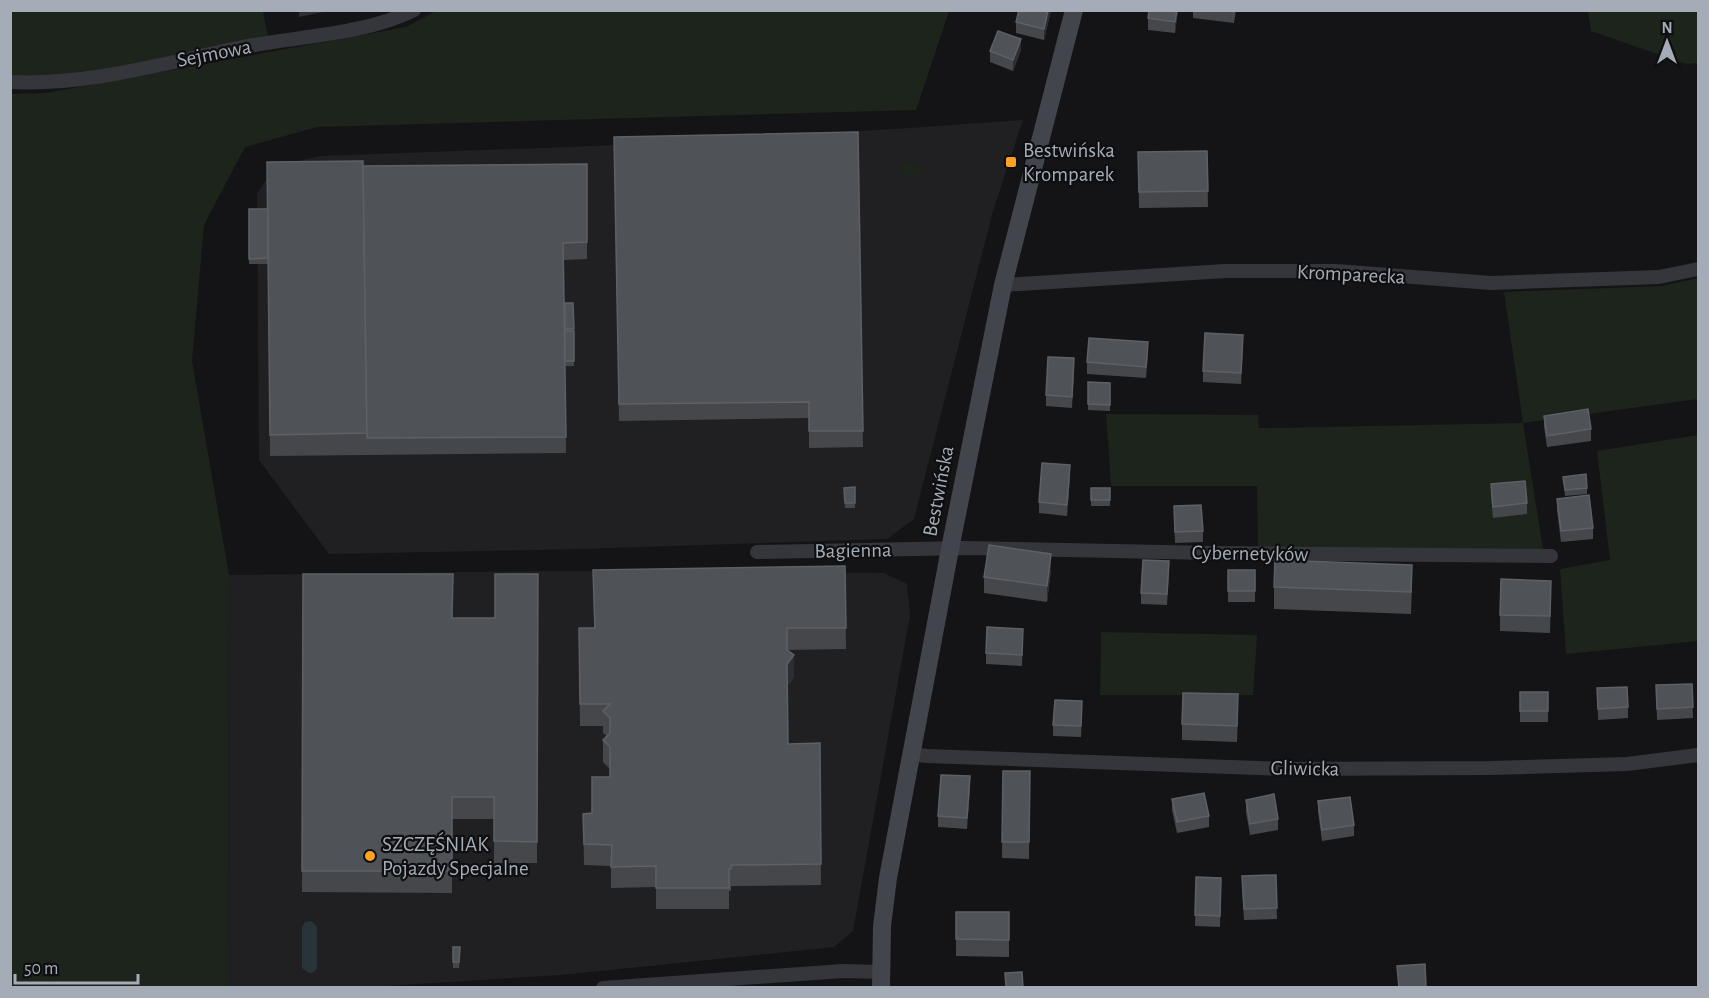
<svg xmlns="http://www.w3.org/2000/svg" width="1709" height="998" font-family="'Alegreya Sans',sans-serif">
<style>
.built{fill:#202023}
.green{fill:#1c241c}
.water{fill:#29343a}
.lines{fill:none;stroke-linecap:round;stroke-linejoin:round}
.street{stroke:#34363b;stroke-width:14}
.secondary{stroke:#42454b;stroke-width:18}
.wall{fill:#45474b}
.shaded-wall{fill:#2d2e31}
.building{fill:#4f5257;stroke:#5d6066;stroke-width:1.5}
.poi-dot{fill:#ffa123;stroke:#0f0f11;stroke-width:2}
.labels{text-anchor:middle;stroke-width:4.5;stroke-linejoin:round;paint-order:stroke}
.street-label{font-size:21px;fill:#a4acb7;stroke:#0f0f11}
.poi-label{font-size:21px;fill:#a4acb7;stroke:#0f0f11;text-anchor:start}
</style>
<rect width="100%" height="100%" fill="#141416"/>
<g class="built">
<path d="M1023,120l-30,91 -79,308 -27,20 -307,10 -251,5 -70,-94 -2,-266 17,-27 46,-11 276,-10 314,-18z"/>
<path d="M556,571l328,2 23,11 3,31 -57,316 -19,16 -273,28 -192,12 -141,1 1,-413z"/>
</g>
<g class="green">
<path d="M11,11h252l5,26 -161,33 -53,7h-43z"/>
<path d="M436,11h513l-33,99 -599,17 -72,20 -41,78 -12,136 37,214 -1,412h-217l-1,-893 36,-1 360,-66z"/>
<path d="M1588,11h110v52l-12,1 -95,-33z"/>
<path d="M909,162l10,4 3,8 -24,1 2,-9z"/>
<path d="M1698,278v121l-175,24 20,126 -285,-1 -1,-62h-146l-5,-72 152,1 1,13h14l250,-5 -19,-131 158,-6z"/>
<path d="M1698,435v206l-132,13 -6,-85 50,-9 -13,-109z"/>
<path d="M1101,632l156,3 -4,60h-153z"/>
</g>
<path class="water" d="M311,921l6,6v41l-3,4 -5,1 -7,-5v-41l3,-5z"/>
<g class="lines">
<g class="street">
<path d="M10,82c83,4 164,-22 244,-37 51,-9 115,-12 160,-35"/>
<path d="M1003,285l222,-14h111l155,12 168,-6 39,-8"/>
<path d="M757,552l207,-4 248,5 339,3"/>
<path d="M911,754l16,2 357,13 205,-1 138,-4 71,-9"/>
<path d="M603,988l240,-17 38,1"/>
</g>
<path class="secondary" d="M881,988l1,-62 6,-48 62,-329 53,-264 71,-275"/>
</g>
<g class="wall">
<path d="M1019,10h32l-7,30 -28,-7v-11z"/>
<path d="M1178,10l-3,23 -27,-3v-12z"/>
<path d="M1193,10h43l-2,13 -41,-5z"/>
<path d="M1021,50l-8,21 -23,-9v-11z"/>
<path d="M858,132l5,315 -54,1v-30l-190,3 -5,-284z"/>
<path d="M1207,151l1,56 -69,1 -1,-56z"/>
<path d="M267,162l96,4 224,-2v95l-23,1 2,193 -296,3z"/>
<rect x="249" y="209" width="19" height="55"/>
<path d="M565,303h8l1,63h-9z"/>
<path d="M1243,346l-2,38 -38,-2v-11z"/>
<path d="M1148,353l-2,25 -59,-4v-12z"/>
<path d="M1074,369l-2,39 -26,-2v-11z"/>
<path d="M1088,382l22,1v28l-22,-1z"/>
<path d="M1544,416l47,13v12l-44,6 -3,-20z"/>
<path d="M1070,476l-3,40 -28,-3v-11z"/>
<path d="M1563,477l24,11v6l-22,2z"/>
<path d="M1491,484l36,19v11l-34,4 -2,-23z"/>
<path d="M855,487v21h-10l-1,-20z"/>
<rect x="1091" y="488" width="19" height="18"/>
<path d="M1557,499l36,29v11l-32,3 -4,-32z"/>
<path d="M1174,517l29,14v11l-28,1z"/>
<path d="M845,566l1,83 -58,1 6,27 -6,8v59l32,-1 1,142 -90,1v5h-2v18h-73v-22l-45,1v-22l-27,-1 -1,-51 9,-1 18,-36v-8l-7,-7v-22l4,-4 -4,-3v-7h-23l-1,-98h15l-1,-58z"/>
<path d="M1051,570l-4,32 -63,-9v-16z"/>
<rect x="1228" y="570" width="27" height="32"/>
<path d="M1169,572l-2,33 -26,-1v-11z"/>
<path d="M303,574l149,44h43l43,-44 -1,289h-43v-44h-42v74l-150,-1z"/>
<path d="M1412,586l-1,28 -137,-5v-22z"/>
<path d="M1551,597l-1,36 -50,-2v-16z"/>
<path d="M1023,640l-1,26 -36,-2v-11z"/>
<path d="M1692,684l1,34 -36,2 -1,-35z"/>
<path d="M1597,688l31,19v11l-30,2z"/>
<rect x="1520" y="692" width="28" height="30"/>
<path d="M1238,711l-1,31 -55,-2v-16z"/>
<path d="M1082,712l-1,25 -28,-1v-11z"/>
<path d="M1003,771h27l-1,88 -27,-1z"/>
<path d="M970,787l-3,42 -29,-2v-11z"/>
<path d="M1172,799l37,17v11l-32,6 -5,-23z"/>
<path d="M1246,800l32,19v11l-28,5 -4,-23z"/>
<path d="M1318,801l36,24v11l-32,5 -4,-29z"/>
<path d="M1276,875l1,44 -33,1 -2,-33z"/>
<path d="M1196,877l25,1 -1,49 -25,-1z"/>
<path d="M956,912h53v45l-53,-1z"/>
<path d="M453,947h7l-1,21h-6z"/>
</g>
<g class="shaded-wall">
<path d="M299,10h24v2l-24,5z"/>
<path d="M1048,10h3l-7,30v-11z"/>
<path d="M1177,10h1l-3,23v-11z"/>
<path d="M1021,39v11l-8,21v-11z"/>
<path d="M1243,335v11l-2,38v-11z"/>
<path d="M1070,465v11l-3,40v-11z"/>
<path d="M1051,554v16l-4,32v-16z"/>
<path d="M794,655v22l-7,9v-22z"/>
<path d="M970,776v11l-3,42v-11z"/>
</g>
<g class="building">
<path d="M1019,10h29l-4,19 -28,-7z"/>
<path d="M1149,10h28l-2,12 -27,-4z"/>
<path d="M1221,10h13v2z"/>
<path d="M998,31l23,8 -8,21 -23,-9z"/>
<path d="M858,132l5,299h-54v-29l-190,2 -5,-267z"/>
<path d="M1207,151l1,40 -69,1 -1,-40z"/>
<path d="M363,161l4,272 -97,2 -3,-273z"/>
<path d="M587,164v78l-24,1 3,194 -199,1 -4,-272z"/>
<path d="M249,209h19v49l-19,1z"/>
<path d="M565,303h8l1,26h-9z"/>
<rect x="565" y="331" width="9" height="30"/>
<path d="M1205,333l38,2 -2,38 -38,-2z"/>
<path d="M1089,338l59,4 -2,25 -59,-5z"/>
<path d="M1048,357l26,1 -2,39 -26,-2z"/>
<path d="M1088,382l22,1v22l-22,-1z"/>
<path d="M1588,409l3,20 -44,7 -3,-20z"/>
<path d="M1042,463l28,2 -3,40 -28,-3z"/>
<path d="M1586,474l1,14 -22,2 -2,-13z"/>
<path d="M1525,481l2,22 -34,4 -2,-23z"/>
<path d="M855,487v16h-10l-1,-15z"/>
<rect x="1091" y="488" width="19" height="12"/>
<path d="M1589,495l4,33 -32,3 -4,-32z"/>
<path d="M1201,505l2,26 -28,1 -1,-26z"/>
<path d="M989,545l62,9 -4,32 -63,-9z"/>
<path d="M1143,560l26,1 -2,33 -26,-1z"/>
<path d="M1275,560l137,5 -1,27 -137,-5z"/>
<path d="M845,566l1,62h-59v22l7,5 -7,9 1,80 32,-1 1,121 -90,1v4h-2v19h-73v-22l-45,1 1,-22 -28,-1 -1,-30 9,-1v-36h18v-30l-7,-7 7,-7v-15l-7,-7 7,-7h-30l-1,-76h16l-2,-58z"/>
<rect x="1228" y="570" width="27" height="21"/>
<path d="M303,574h150l-1,44h43v-44h43l-1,268 -43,-1v-44h-42v74h-150z"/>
<path d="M1501,579l50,2 -1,35 -50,-1z"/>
<path d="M987,627l36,2 -1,26 -36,-2z"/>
<path d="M1692,684l1,23 -36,2 -1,-24z"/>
<path d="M1627,687l1,20 -30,2 -1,-21z"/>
<rect x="1520" y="692" width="28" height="19"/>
<path d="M1183,693l55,1 -1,32 -55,-2z"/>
<path d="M1055,700l27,1 -1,25 -28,-1z"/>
<path d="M1003,771h27l-1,71h-27z"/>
<path d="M941,775l29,1 -3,42 -29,-2z"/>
<path d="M1204,793l5,23 -32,6 -5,-23z"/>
<path d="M1274,794l4,25 -28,5 -4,-24z"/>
<path d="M1350,797l4,28 -32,5 -4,-29z"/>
<path d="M1276,875l1,33 -33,1 -2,-33z"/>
<path d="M1196,877l25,1 -1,38 -25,-1z"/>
<path d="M956,912h53v28l-53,-1z"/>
<path d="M453,947h7l-1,15h-6z"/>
<path d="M1425,964l1,23h-27l-2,-21z"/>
<path d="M1022,972l1,15h-17l-1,-14z"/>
</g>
<g class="poi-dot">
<rect x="1005" y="156" width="12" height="12" rx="3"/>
<circle cx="370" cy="856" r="6"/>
</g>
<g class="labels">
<g class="street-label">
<text transform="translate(214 53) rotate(-11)" y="7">Sejmowa</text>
<text transform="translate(1351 274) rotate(3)" y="7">Kromparecka</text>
<text transform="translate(938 491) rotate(-79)" y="7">Bestwińska</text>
<text transform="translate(853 550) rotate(-1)" y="7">Bagienna</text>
<text transform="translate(1250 553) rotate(1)" y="7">Cybernetyków</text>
<text transform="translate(1305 768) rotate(1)" y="7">Gliwicka</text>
</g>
<g class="poi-label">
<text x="1023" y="157">Bestwińska<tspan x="1023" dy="24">Kromparek</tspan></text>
<text x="382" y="851">SZCZĘŚNIAK<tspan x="382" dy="24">Pojazdy Specjalne</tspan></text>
</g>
</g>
<rect width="1709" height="998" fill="none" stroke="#a4acb7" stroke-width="24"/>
<g transform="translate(1667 42)" stroke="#0f0f11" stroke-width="4.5" paint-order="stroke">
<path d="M0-4.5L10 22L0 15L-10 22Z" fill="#a4acb7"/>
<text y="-9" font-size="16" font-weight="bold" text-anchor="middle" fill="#a4acb7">N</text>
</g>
<path d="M15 974v9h123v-9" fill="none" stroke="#a4acb7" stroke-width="3"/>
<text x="24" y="974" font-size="18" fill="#a4acb7" stroke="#0f0f11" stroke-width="4.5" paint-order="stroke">50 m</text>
</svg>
